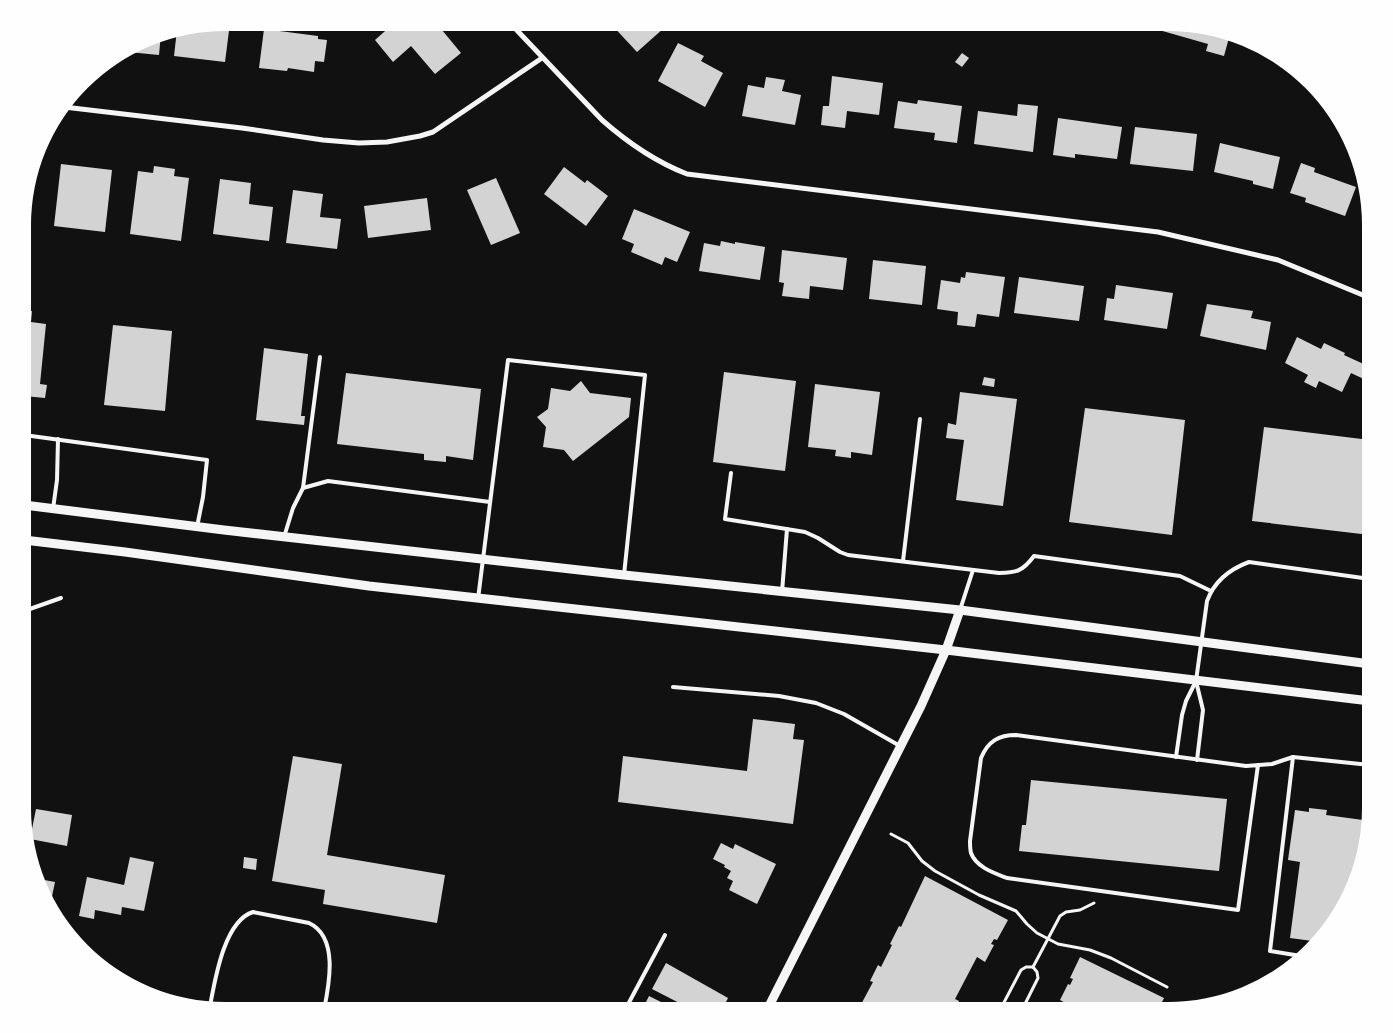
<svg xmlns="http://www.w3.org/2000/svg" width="1393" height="1033" font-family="'Public Sans',sans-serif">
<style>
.building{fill:#d3d3d3}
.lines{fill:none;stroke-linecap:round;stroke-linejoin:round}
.path{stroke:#f5f5f5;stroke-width:3}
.service{stroke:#f5f5f5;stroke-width:4}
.minor{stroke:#f5f5f5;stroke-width:5}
.tertiary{stroke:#f5f5f5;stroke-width:9}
</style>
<rect width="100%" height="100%" fill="#111"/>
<g class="building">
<path d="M225,22l5,1 -5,39 -51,-6 3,-26z"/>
<path d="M392,23h42l2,3 1,-2 24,29 -26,21 -24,-28 -18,16 -18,-22 18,-16z"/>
<path d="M610,23h49l5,5 -27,24z"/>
<path d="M1161,23h20l49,11 -6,22 -18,-5 2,-7 -49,-14z"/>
<path d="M264,29l54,7v3l9,1 -3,22 -9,-1 -1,11 -26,-4 -1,3 -28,-3z"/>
<path d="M160,33h1l-2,22 -31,-3z"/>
<path d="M678,43l26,13 -3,5 22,12 -18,34 -47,-26z"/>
<path d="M962,53l7,5 -7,9 -7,-5z"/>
<path d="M832,76l51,7 -4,32 -32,-4 -2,17 -24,-3 2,-19h6z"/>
<path d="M766,77l19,3 -3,11 19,4 -6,30 -53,-9 6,-31 16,3z"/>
<path d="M918,100l44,6 -5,37 -23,-3 1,-7 -41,-5 4,-27 19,3z"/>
<path d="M1018,104l20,2 -5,46 -59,-8 4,-33 39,5z"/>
<path d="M1058,118l64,9 -5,32 -42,-5v4l-22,-3z"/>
<path d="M1135,127l62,7 -4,37 -63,-7z"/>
<path d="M1220,143l60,14 -7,32 -20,-5v-3l-39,-9z"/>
<path d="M1301,163l14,5 -1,4 42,15 -11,29 -40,-14 1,-4 -16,-5z"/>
<path d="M61,164l51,6 -7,62 -51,-6z"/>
<path d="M154,166l21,3 -1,7 15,2 -8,63 -51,-7 8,-63 15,2z"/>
<path d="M564,167l21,16 2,-3 21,16 -22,30 -42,-32z"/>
<path d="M34,171l-5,51h-5v-23z"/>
<path d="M496,178l24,55 -29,12 -24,-55z"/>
<path d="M220,179l31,4 -2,21 24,3 -4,34 -56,-7z"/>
<path d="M293,190l30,4 -3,23 21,2 -4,30 -51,-6z"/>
<path d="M427,198l4,32 -63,8 -4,-32z"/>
<path d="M634,209l56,23 -13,30 -12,-5 -3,8 -31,-13 3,-8 -12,-5z"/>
<path d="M721,241l14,3v-2l30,5 -5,33 -61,-9 5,-28 16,3z"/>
<path d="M782,250l65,8 -4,32 -33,-4 -1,13 -27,-3 2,-13 -5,-1z"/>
<path d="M873,260l53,6 -4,39 -53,-6z"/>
<path d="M966,272l39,5 -6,40 -22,-3 -2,13 -18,-2 1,-13 -21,-3 4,-29 19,3 1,-6 4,1z"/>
<path d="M1019,277l65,9 -5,35 -65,-8z"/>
<path d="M1116,285l57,8 -6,36 -63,-9 3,-22 7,1z"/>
<path d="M1207,304l46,7 -2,7 20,4 -5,28 -66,-14z"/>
<path d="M24,311h8l-1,11 15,2 -6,60 7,1 -2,13 -21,-2z"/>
<path d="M113,325l59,6 -7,80 -61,-6z"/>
<path d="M1297,337l24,12 3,-6 21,10 -1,2 26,12v8l-2,6 -17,-8 -9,19 -23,-11 -3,7 -12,-6 4,-7 -23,-12z"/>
<path d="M264,348l44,6 -7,62h4l-1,9 -48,-5z"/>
<path d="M724,372l72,9 -11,90 -72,-9z"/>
<path d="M346,373l135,16 -8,71 -27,-4v6l-22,-2v-6l-87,-10z"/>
<path d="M984,377l11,2 -1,8 -12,-2z"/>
<path d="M581,381l9,12 41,5 -2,19 -56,44 -9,-11 -21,-3 3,-20 -9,-10 11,-8 3,-21 19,3z"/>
<path d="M815,384l65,8 -8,63 -21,-3v6l-16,-2 1,-6 -28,-3z"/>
<path d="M960,392l57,7 -14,107 -47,-6 8,-60 -18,-2 2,-15 8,2z"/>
<path d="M1085,408l100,12 -13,115 -103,-13z"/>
<path d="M1264,427l106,13v95l-118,-14z"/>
<path d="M753,719l42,5 -2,15 11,1 -11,84 -175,-22 5,-46 124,15z"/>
<path d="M293,756l49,8 -15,91 118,20 -8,48 -114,-19 2,-14 -53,-9z"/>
<path d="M1031,780l196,19 -8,72 -200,-20 3,-26h4z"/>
<path d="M1309,808l18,2 -1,5 37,5 -9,67 -34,55 -30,-4 10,-76 -12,-2 7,-50 14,2z"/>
<path d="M36,809l36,6 -5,31 -37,-7z"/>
<path d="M721,843l12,6 2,-5 41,20 -19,40 -28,-14 4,-9 -6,-3 4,-7 -7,-4 1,-2 -12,-6z"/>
<path d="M130,857l24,5 -10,49 -22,-4 -1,8 -26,-5 -1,9 -15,-3 8,-39 37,8z"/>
<path d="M244,857l13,2 -1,11 -13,-2z"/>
<path d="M925,876l83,44 -11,20 -3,-1 -3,5 3,1 -9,17 -8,-5 -22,42 4,2 -5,9h-96l15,-28 -3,-1 8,-16 3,2 11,-22 -2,-1 9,-18 2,1z"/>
<path d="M39,879l16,3 -5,24 -6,-8z"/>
<path d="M1080,957l84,41 -6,12h-94l3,-6 -7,-4 8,-16 2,1 3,-6 -3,-1z"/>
<path d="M666,963l62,35 -6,12h-29l-41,-21z"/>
<path d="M649,996l28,14h-35z"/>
</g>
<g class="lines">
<g class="path">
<path d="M891,834l17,9 14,18 13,10 44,24 37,16 11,13 10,9 21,11 32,6 21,8 56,29"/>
<path d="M1033,967l27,-51 6,-4 14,-2 14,-7"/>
<path d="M1000,1010l21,-40 5,-3h7"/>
<path d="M1022,1010l16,-32 -1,-6 -4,-5"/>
</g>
<g class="service">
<path d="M24,435l183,25 -4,37 -6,30"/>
<path d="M731,473l-6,46 80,13 13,6 22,14 8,3 151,18c17,0 24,-2 35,-17l146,20 31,15"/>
<path d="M303,488l17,-131"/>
<path d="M53,509l4,-29 1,-41"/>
<path d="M284,537l9,-29 10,-20 25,-7 162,21"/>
<path d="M903,561l17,-142"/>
<path d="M782,592l5,-63"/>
<path d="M478,599l30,-239 137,15 -21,200"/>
<path d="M23,610h4l34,-12"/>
<path d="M960,610l13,-40"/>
<path d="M1196,681l7,29 -6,50"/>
<path d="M673,687l106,9 37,7 28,11 56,32"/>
<path d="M1176,757l6,-42 4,-14 10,-20 11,-80c7,-19 23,-32 42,-39l121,17"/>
<path d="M1293,757l-23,194 31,5"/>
<path d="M1258,765l-20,145 -231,-32c-13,-5 -31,-11 -36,-25 -1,-4 -1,-9 -1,-12l11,-83c7,-17 18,-23 35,-23l230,31 26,-2 21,-7 77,8"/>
<path d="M210,1006c5,-26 14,-85 43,-94l56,11c30,14 20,62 15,87"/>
<path d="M625,1010l40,-75"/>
</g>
<g class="minor">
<path d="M510,23l92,97c25,22 54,42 85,54l471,58 120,28 92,38"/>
<path d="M64,107l178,21 81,12 36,3 28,-1 33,-6 13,-4 109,-74"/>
<path d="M154,997l82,13"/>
</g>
<g class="tertiary">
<path d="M24,505l200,25 400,45 336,35 410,54"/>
<path d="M24,540l101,12 244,34 577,64 424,51"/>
<path d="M767,1010l154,-304 25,-56 14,-40"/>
</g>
</g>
<path d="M0 0H1393V1033H0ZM225 31H1168A194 194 0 0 1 1362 225V808A194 194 0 0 1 1168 1002H225A194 194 0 0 1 31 808V225A194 194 0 0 1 225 31Z" fill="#fefefe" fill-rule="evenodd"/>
</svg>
